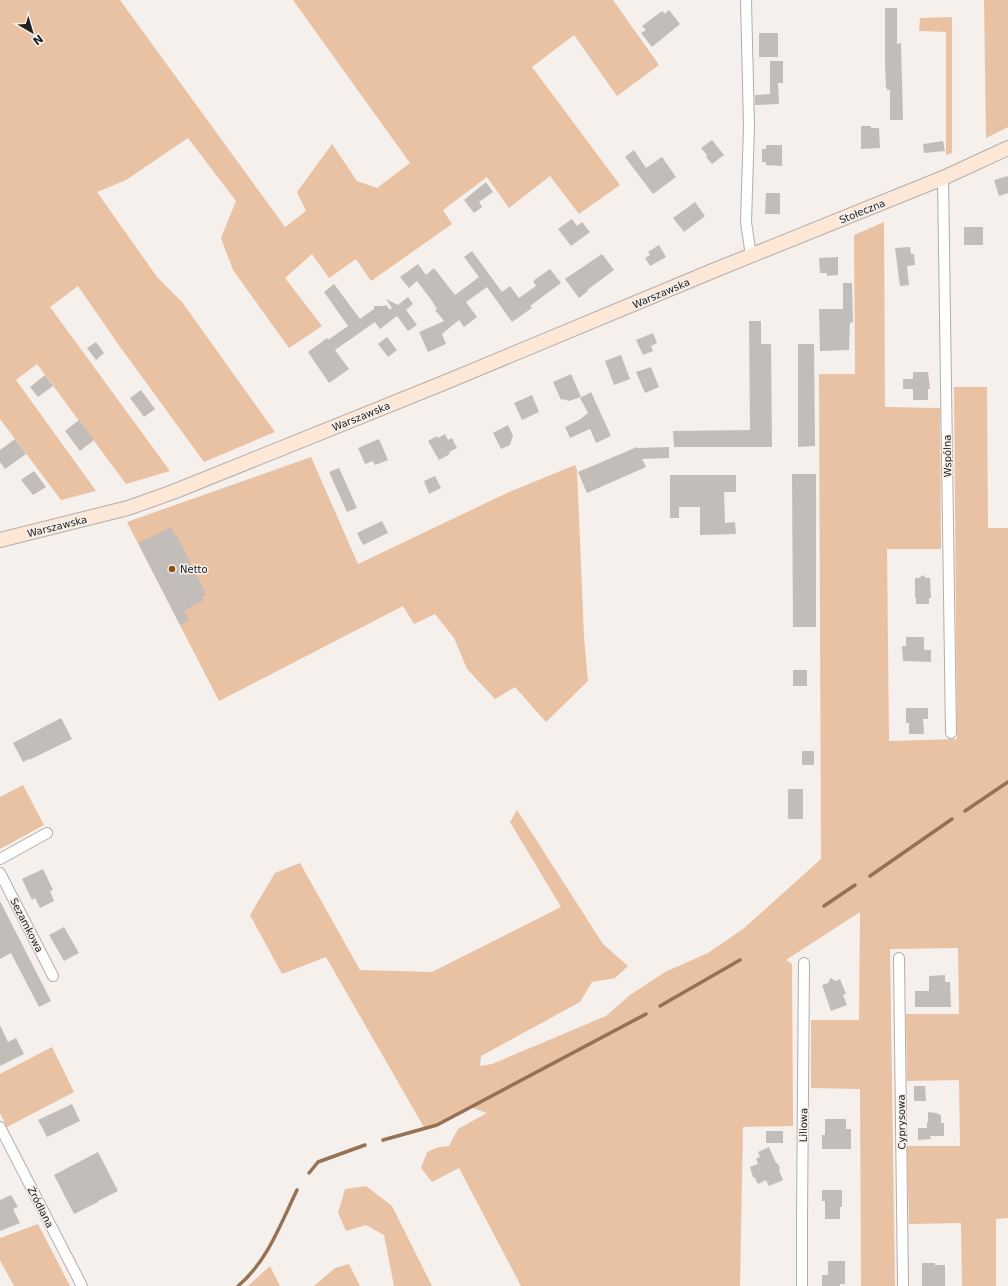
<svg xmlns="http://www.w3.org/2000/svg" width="1008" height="1286" font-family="'DejaVu Sans',sans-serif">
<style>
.green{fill:#e9c1a3}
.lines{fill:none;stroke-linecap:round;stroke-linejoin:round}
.stream{stroke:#977154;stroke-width:3.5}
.building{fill:#c3bdba}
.minor-casing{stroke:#b3adaa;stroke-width:12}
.secondary-casing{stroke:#b3adaa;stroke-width:16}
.minor{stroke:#fff;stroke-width:10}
.secondary{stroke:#fde8d7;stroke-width:14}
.poi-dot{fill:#8e4f14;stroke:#f5f0ec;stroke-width:1.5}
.labels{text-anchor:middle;stroke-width:3;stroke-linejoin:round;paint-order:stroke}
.street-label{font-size:10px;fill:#21201e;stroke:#f5f0ec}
.poi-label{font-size:10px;fill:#21201e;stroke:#f5f0ec;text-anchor:start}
</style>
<rect width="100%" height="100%" fill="#f5f0ec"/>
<g class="green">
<path d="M0,0h120l165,227 21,-16 -9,-19 35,-48 25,37 20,7 33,-25 -117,-163h320l46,65 -42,31 -43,-61 -42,32 88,118 -41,29 -29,-38 -41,32 -22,-31 -44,33 9,14 -81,57 -15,-22 -27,19 -17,-24 -27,24 37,48 -33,22 -56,-78 -12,-32 15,-37 -48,-63 -62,42 -29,12 60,85 25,25 93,130 -71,30 -86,-118 -40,-58 -28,21 120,164 -44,13 -89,-120 -21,16 80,111 -35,9 -61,-81z"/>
<path d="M984,0h24v127l-22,11z"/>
<path d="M952,17v136l-6,2v-123l-27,-1 1,-13z"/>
<path d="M884,222l1,185 55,1 1,141h-54l2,192 68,-2 -3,-352h33l1,141h20v690l-12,1v67h-34l-1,-63 -52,1 -2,-78h53l-1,-66 -52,1 -1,-67h53l-1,-66 -68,1 5,337h-34l-1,-197 -49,-1v-68h48l1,-108 -74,48 6,4 1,162 -50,1 -3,159h-219l-62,-118 -27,14 -11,-14 6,-16 12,-5 10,-1 9,-17 29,-16 -17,-6 -45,22 -99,-172 -44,17 -32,-59 25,-42 25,-10 60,107 72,2 129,-65 -51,-85 7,-12 86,134 25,22 -13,12 -23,4 -12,20 -99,54 -1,10 12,-2 114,-48 24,-21 35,-23 43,-19 35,-24 78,-70 -2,-485h36l-1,-139z"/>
<path d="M311,457l47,107 149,-71 68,-28 2,5 7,167 4,44 -42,41 -31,-35 -20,12 -28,-30 -13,-31 -19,-24 -21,10 -11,-18 -184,95 -92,-179z"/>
<path d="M23,785l21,40 -44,24v-52z"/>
<path d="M52,1047l22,45 -67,35 -7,-14v-39z"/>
<path d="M366,1186l26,20 40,80h-38l-10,-51 -18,-10 -20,6 -8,-18 7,-24z"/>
<path d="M38,1224l32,62h-56l-14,-26v-22z"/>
<path d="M349,1264l11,22h-46l21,-18z"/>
<path d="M270,1266l10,20h-32z"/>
</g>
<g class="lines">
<g class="stream">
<path d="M965,811l43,-29"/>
<path d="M870,876l82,-57"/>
<path d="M824,906l31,-21"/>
<path d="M660,1006l80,-46"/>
<path d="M383,1140l54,-15 209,-111"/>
<path d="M309,1173l9,-11 47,-17"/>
<path d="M238,1286c29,-24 43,-63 59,-96"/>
</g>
</g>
<g class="building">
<path d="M885,8h12v36l4,-1 2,77h-13v-30h-3v-2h-1l-1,-24z"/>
<path d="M669,10l11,14 -28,23 -11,-14 5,-3 -4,-4 20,-15 3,3z"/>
<rect x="759" y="33" width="19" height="24"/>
<path d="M770,61h13v22h-5l1,21 -24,1v-10l15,-1z"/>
<path d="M861,126h10v2h8l1,20 -19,1z"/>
<path d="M712,140l12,15 -12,9 -6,-7 1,-2 -6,-7z"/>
<path d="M943,141l2,10 -21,2 -1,-9z"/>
<path d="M766,145h16v21l-16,-1v-3h-4v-13h4z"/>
<path d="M634,150l12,18 16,-11 14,20 -23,17 -28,-37z"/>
<path d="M1008,176v17l-9,3 -5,-16z"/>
<path d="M486,182l7,10 -14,10 3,5 -8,6 -10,-13z"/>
<path d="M766,193h14v21h-15z"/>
<path d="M695,202l10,14 -21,16 -11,-14z"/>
<path d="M572,219l5,7 5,-4 8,10 -19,14 -13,-17z"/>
<rect x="964" y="227" width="19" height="18"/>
<path d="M659,245l7,12 -16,9 -5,-8 5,-3 -2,-3z"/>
<path d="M910,247l1,7h3l1,11 -8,1 2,19 -9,1 -5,-38z"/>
<path d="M472,251l30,41 8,-6 9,12 17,-12 -3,-5 17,-12 11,14 -31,23 2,2 -20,14 -25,-35 -21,15 11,15 -13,10 -5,-7 -17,14 4,10 -18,8 -9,-20 25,-11 -9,-11 2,-1 -5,-8 -15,-20 -8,7 -9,-11 18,-13 8,11 8,-7 21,27 24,-18 -15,-20z"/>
<path d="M602,254l12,16 -27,20 1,1 -9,7 -14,-19z"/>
<path d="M838,257v18l-11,1v-3h-7l-1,-15z"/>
<path d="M843,283h9l1,39 -3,1 -1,27 -29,1 -1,-42h24z"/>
<path d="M334,284l26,35 14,-10v-3h10l2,-1 4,5 2,-2 -6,-9 12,6 10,-8 5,7 -7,6 11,15 -9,6 -11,-15 -17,13 -5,-7 -40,28 14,19 -20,14 -21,-31 19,-14 1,2 20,-14 -24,-34z"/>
<path d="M749,321h12v23h10l1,103h-98l-1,-16 77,-1z"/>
<path d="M653,333l4,10 -6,3 2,5 -10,4 -7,-15z"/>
<path d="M387,337l10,13 -9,7 -10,-13z"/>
<path d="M96,342l8,11 -8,7 -9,-12z"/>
<path d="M798,344h16l1,102 -17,1z"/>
<path d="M621,355l9,24 -16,6 -9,-24z"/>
<path d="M651,367l8,20 -14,6 -9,-21z"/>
<path d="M913,372h15l2,17h-2v11h-15v-11h-10v-10h10z"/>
<path d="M571,374l10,23 -12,4 -6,-2 -2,1 -8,-18z"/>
<path d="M45,375l8,11 -15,11 -8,-10z"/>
<path d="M141,390l14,19 -11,8 -14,-19z"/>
<path d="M591,392l20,44 -15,7 -6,-14 -20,9 -5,-11 14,-7 9,-7 -8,-15z"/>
<path d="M532,395l7,17 -17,8 -8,-17z"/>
<path d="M79,420l15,20 -14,11 -15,-20z"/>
<path d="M508,425l5,11 -3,9 -9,4 -8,-16z"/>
<path d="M445,434l3,6 4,-2 5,10 -8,4 1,2 -11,6 -11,-19 9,-5 1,2z"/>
<path d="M15,439l11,15 -21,15 -5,-7v-12z"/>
<path d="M379,439l9,21 -13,5 -2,-4 -8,3 -7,-16z"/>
<path d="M637,447v1l32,-1v11l-27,1 4,8 -59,26 -9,-21z"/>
<path d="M339,468l18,40 -10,4 -18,-40z"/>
<path d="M34,471l12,16 -13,8 -12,-15z"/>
<path d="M792,474h24v153h-23z"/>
<path d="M670,475h66v17h-12l1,31 10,-1 1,12 -36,1v-28h-21v11h-9z"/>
<path d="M435,476l6,12 -12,6 -5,-13z"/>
<path d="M382,521l6,12 -25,12 -6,-12z"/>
<path d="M171,527l4,8 2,1 29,58 -4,2 2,4 -20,11 5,9 -9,5 -42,-82z"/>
<path d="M923,575l3,3h4l1,20h-2v6h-13v-6h-1v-20h4z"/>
<path d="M906,637h18v13h7v12l-28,-1 -1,-15h4z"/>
<rect x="793" y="670" width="14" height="16"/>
<path d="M906,708h22v11h-5l1,15h-15v-11h-3z"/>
<path d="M61,718l11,21 -43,21v-1l-6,3 -10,-19z"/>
<rect x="802" y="751" width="12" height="14"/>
<rect x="788" y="789" width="15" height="30"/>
<path d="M43,869l10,21 -3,1 4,10 -14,7 -5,-10 -3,2 -10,-21z"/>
<path d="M0,901l51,100 -12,6 -28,-54 -11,6z"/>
<path d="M64,927l15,26 -15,8 -15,-26z"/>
<path d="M945,975v7h5l1,25h-36v-16h14v-15z"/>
<path d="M831,978l4,3 5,-2 6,15 -3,1 4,10 -16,6 -9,-26 6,-2z"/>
<path d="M0,1025l8,17 8,-4 8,16 -24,12z"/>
<path d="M914,1086h11l1,15h-12z"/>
<path d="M72,1104l8,17 -33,16 -9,-17z"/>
<path d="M928,1112l8,1 5,2v8h3v13h-14l1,3 -13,1v-12h9v-6h1z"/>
<path d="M825,1119h21v10h5v20h-29v-14h3z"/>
<rect x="766" y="1131" width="17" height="12"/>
<path d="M769,1147l7,16 2,1 2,4 -1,2 4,10 -14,6 -3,-6 -8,4 -3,-6 -2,-1 -3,-10 8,-3 -2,-5 4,-2 -2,-5z"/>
<path d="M98,1152l20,39 -20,10v1l-24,12 -20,-39z"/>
<path d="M822,1190h20v17h-2v12h-15v-18h-3z"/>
<path d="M11,1195l7,12 -5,2 7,14 -20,8v-31z"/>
<path d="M828,1261h17v23h-5v2h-18v-11h6z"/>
<path d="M922,1263h13v2h10v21h-23z"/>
</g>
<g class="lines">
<g class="minor-casing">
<g id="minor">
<path d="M746,0l3,126 -3,96 5,34"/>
<path d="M943,178l8,555"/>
<path d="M0,859l47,-26"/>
<path d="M0,873l53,103"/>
<path d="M899,958l4,328"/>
<path d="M0,1127l82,159"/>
<path d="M802,1286v-66l2,-257"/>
</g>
</g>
<g class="secondary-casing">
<path id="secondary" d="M0,540l128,-32 45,-16 268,-108 274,-114 228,-92 65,-30"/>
</g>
<use href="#minor" class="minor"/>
<use href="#secondary" class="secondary"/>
</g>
<circle class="poi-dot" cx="172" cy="569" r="4"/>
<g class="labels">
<g class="street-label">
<text transform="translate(862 211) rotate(-22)" y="4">Stołeczna</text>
<text transform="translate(661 293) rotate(-23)" y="4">Warszawska</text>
<text transform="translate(361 416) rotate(-22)" y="4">Warszawska</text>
<text transform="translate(947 456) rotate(-91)" y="4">Wspólna</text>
<text transform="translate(57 526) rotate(-14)" y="4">Warszawska</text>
<text transform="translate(27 925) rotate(63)" y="4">Sezamkowa</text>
<text transform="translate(901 1122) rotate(-91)" y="4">Cyprysowa</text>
<text transform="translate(803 1125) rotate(-89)" y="4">Liliowa</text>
<text transform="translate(41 1207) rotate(63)" y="4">Źródlana</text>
</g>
<g class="poi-label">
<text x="180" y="573">Netto</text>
</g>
</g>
<g transform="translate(32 32) rotate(142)" stroke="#f5f0ec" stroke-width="3" paint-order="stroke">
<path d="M0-3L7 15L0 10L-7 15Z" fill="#21201e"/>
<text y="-6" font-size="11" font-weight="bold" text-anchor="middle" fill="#21201e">N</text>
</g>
</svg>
